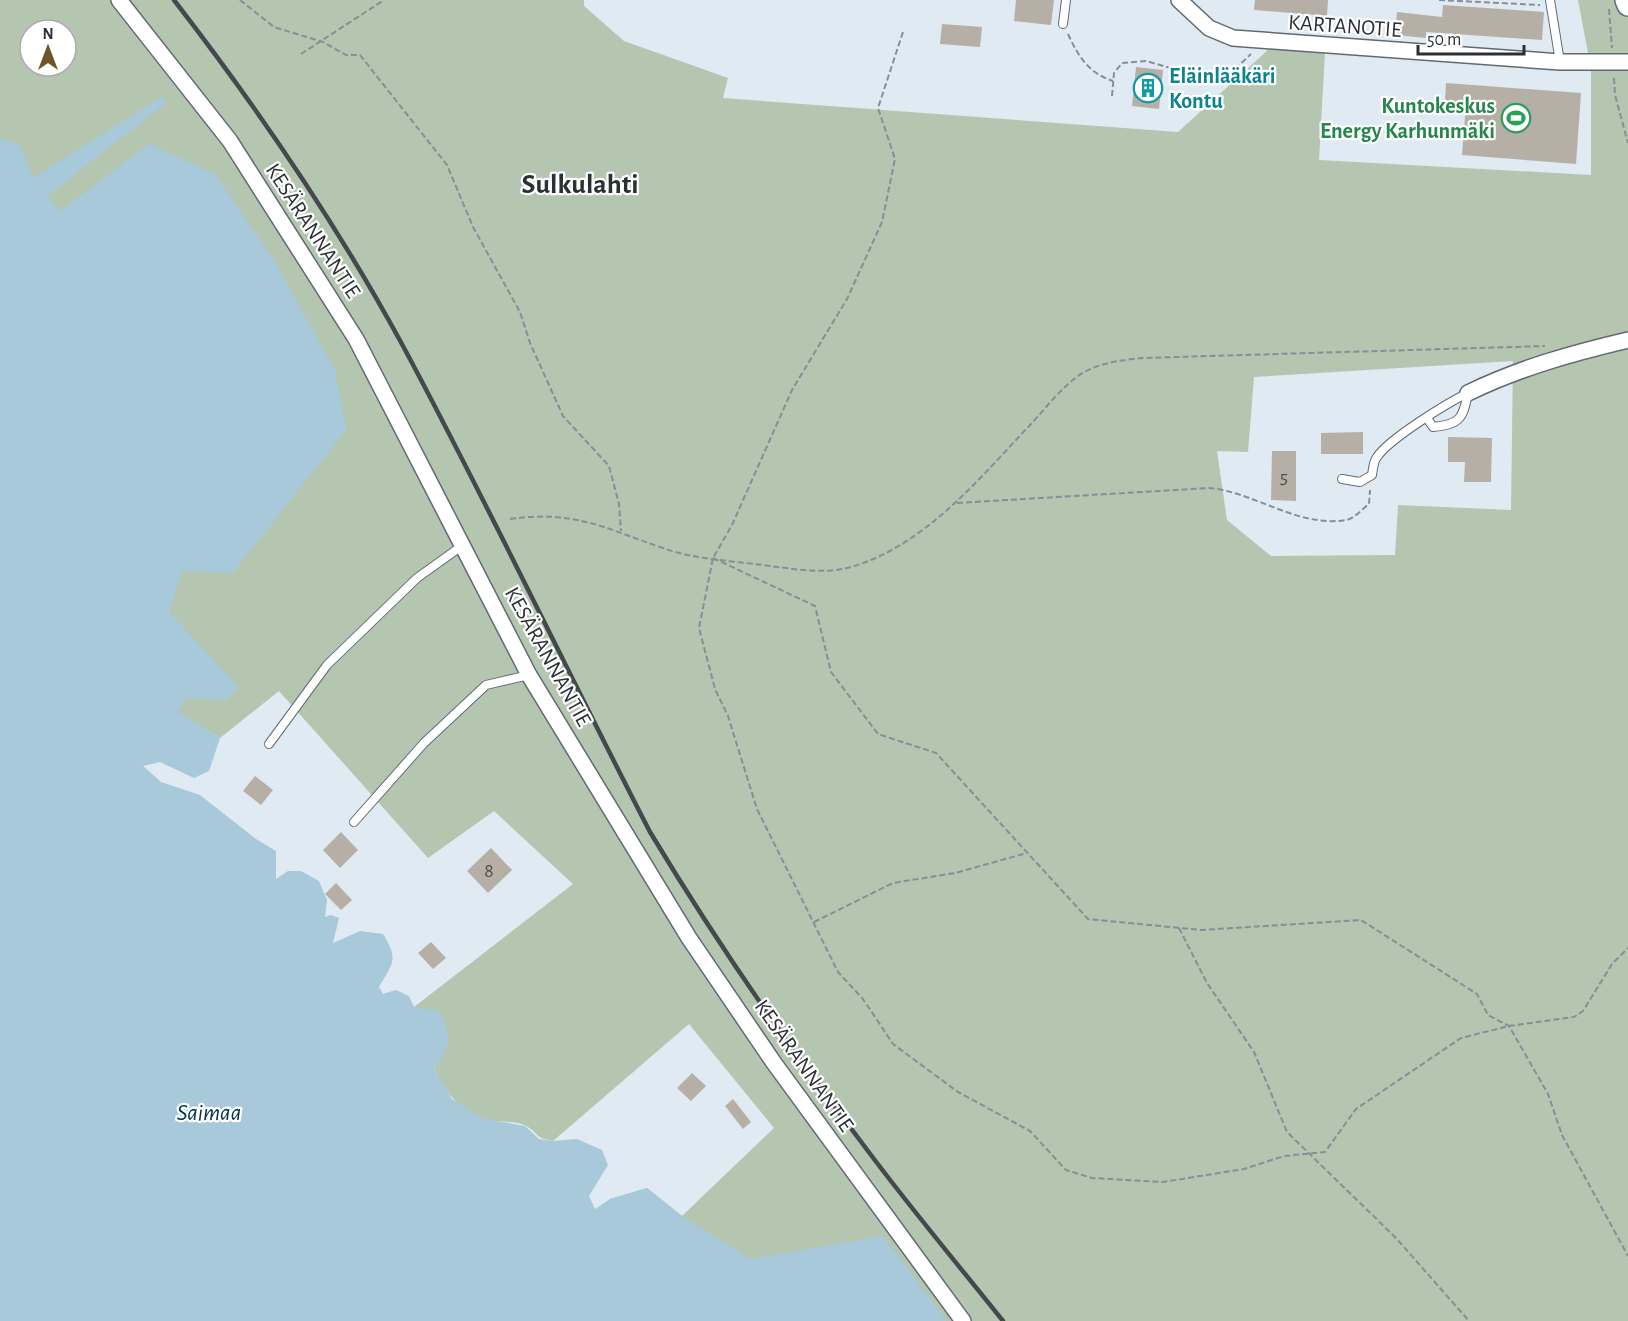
<svg xmlns="http://www.w3.org/2000/svg" width="1628" height="1321" font-family="'Alegreya Sans',sans-serif">
<style>
.green{fill:#b4c5b0;fill-rule:evenodd}
.water{fill:#a7c9d9}
.building{fill:#b6afa5}
.lines{fill:none;stroke-linecap:round;stroke-linejoin:round}
.service-casing{stroke:#616971;stroke-width:10}
.minor-casing{stroke:#616971;stroke-width:18}
.secondary-casing{stroke:#616971;stroke-width:24}
.path{stroke:#878e95;stroke-width:2;stroke-dasharray:6 3;stroke-linecap:butt}
.service{stroke:#fff;stroke-width:8}
.minor{stroke:#fff;stroke-width:15}
.secondary{stroke:#fff;stroke-width:21}
.rail{stroke:#44494d;stroke-width:4.5}
.labels{text-anchor:middle;stroke-width:4.5;stroke-linejoin:round;paint-order:stroke}
.number-label{font-size:20px;fill:#4e5050}
.street-label{font-size:22px;fill:#2c3034;stroke:#fff}
.culture-label{font-size:22px;font-weight:bold;fill:#0d838f;stroke:#fff;text-anchor:start}
.leisure-label{font-size:22px;font-weight:bold;fill:#27864d;stroke:#fff;text-anchor:end}
.water-label{font-size:24px;font-style:italic;fill:#023446;stroke:#fff}
.district-label{font-size:28px;font-weight:bold;fill:#2c3034;stroke:#fff}
</style>
<rect width="100%" height="100%" fill="#e0eaf3"/>
<path class="green" d="M0,0h584v6l40,35 104,37 -5,20 455,34 92,-84 55,4 -6,108 272,15v-105h8v-16l-11,-1 -10,-53h50v1321h-1045l27,-122 37,-11 35,28 92,-88 -85,-104 -136,117c-19,-3 -14,-8 -27,-15 -13,-7 -32,-2 -46,-8 -43,-18 -53,-71 -66,-111l159,-123 -79,-73 -66,47 -149,-167 -59,47 -42,-25 -178,-425zM30,30h36v36h-36zM1513,361l-2,149 -113,-5 -3,50 -124,1 -44,-36 -10,-69 31,1 6,-75z"/>
<path class="water" d="M163,96l3,7 -119,93 13,15 89,-67 66,30 59,86 61,110 11,60 -113,143 -51,-2 -13,41 70,75 -13,13 -39,-2 -9,14 42,26 -11,33 -15,7 -34,-16 -17,4 18,16 39,13 56,44 20,12v28l12,-8h13l18,10 8,19 -2,17 6,-2 8,3 -6,25 27,-12 23,3c16,26 10,29 -4,53l4,7 13,-4 13,6 5,11 25,4c12,24 13,35 -5,57l18,31 29,19 44,8 14,13 14,2 24,-2 25,11 6,15 -19,31 6,13 15,-10 37,-11 35,28 69,43 132,-23 64,85h-947v-1183l20,7 13,33z"/>
<g class="building">
<path d="M1016,0h38l-3,25 -37,-4z"/>
<path d="M1255,0h73l-1,16 -73,-6z"/>
<path d="M1443,5l101,7 -2,28 -116,-8v6l-31,-3 2,-23 45,5z"/>
<path d="M942,24l40,3 -2,20 -40,-3z"/>
<path d="M1136,67l27,3 -4,39 -27,-3z"/>
<path d="M1446,83l135,10 -5,71 -114,-9 4,-51 -21,-1z"/>
<path d="M1363,432v22h-42v-21z"/>
<path d="M1448,437l44,1 -1,44h-27l1,-20h-17z"/>
<path d="M1272,451h24v50l-25,-1z"/>
<path d="M255,776l18,14 -12,15 -18,-14z"/>
<path d="M341,832l17,18 -18,18 -17,-18z"/>
<path d="M491,848l21,22 -24,23 -21,-22z"/>
<path d="M336,883l16,17 -11,10 -16,-16z"/>
<path d="M431,942l15,16 -13,11 -15,-16z"/>
<path d="M692,1073l14,13 -15,15 -14,-13z"/>
<path d="M733,1099l18,23 -8,7 -18,-23z"/>
</g>
<g class="lines">
<g class="service-casing">
<g id="service">
<path d="M1550,0l10,62"/>
<path d="M1063,24l3,-24"/>
<path d="M1427,418l6,9c27,-3 30,-8 35,-34"/>
<path d="M1342,479l18,3 12,-7c1,-5 1,-13 5,-18 12,-18 70,-54 91,-64"/>
<path d="M269,744l58,-79 90,-87 46,-33"/>
<path d="M354,822l70,-79 62,-58 43,-10"/>
</g>
</g>
<g class="minor-casing">
<g id="minor">
<path d="M119,0l111,141 126,198 173,336 160,263 85,125 189,258"/>
<path d="M1179,0l30,28 24,10 327,24h68"/>
<path d="M1468,393c51,-25 105,-40 160,-53"/>
</g>
</g>
<g class="secondary-casing">
<path id="secondary" d="M1626,0l2,5"/>
</g>
<g class="path">
<path d="M240,0l34,27 49,15 23,13h14l87,110 26,62 47,85 10,31 33,73 46,50 10,38 2,27"/>
<path d="M1439,0l101,5"/>
<path d="M1609,9l3,39"/>
<path d="M903,32l-25,76 17,51 -13,63 -35,77 -55,91 -60,135 -19,33 -14,70 16,61 13,27 29,93 81,163 25,27 30,45 65,48 72,39 36,39 26,8 71,4 81,-13 40,-13 41,-4 31,-43 105,-71 48,-12 65,-9 9,-6 29,-47 16,-16"/>
<path d="M1068,34c11,24 21,39 45,47"/>
<path d="M301,54l83,-54"/>
<path d="M1614,78l1,17 13,48"/>
<path d="M1112,96l2,-23 8,-10 24,-2 56,16 29,-4 20,-19"/>
<path d="M957,503l252,-15c46,4 89,40 137,32 8,-1 16,-11 23,-16l1,-14"/>
<path d="M510,519c65,-9 94,9 153,29 33,12 73,13 107,18 24,3 53,8 77,2 75,-19 133,-90 183,-143 15,-16 30,-36 48,-49 18,-13 44,-16 65,-18l402,-12"/>
<path d="M713,558l102,48 16,66 47,62 58,19 152,166 113,11 160,-10 116,74 11,21 21,11 39,68 14,41 66,121"/>
<path d="M814,922l79,-39 62,-10 72,-20"/>
<path d="M1179,928l28,55 47,69 33,80 109,106 73,83"/>
</g>
<use href="#service" class="service"/>
<use href="#minor" class="minor"/>
<use href="#secondary" class="secondary"/>
<path class="rail" d="M174,0c82,106 165,228 229,346 86,160 164,325 247,486 65,108 136,211 212,311 45,61 94,119 141,178"/>
</g>
<defs>
<g id="building-ring" transform="scale(1.5)"><circle r="9.5" fill="#fff" stroke="#0f9aa8" stroke-width="1.5"/><path d="M-4-6H4V6H1V3H-1V6H-4ZM-2.5-4.3h1.7v1.8h-1.7ZM.8-4.3h1.7v1.8H.8ZM-2.5-1h1.7V.8h-1.7ZM.8-1h1.7V.8H.8Z" fill="#0f9aa8"/></g>
<g id="stadium-ring" transform="scale(1.5)"><circle r="9.5" fill="#fff" stroke="#2e9e5b" stroke-width="1.5"/><path d="M0-5a6.5 5 0 1 0 0 10a6.5 5 0 1 0 0-10ZM-3.5-1.8h7v3.6h-7Z" fill="#2e9e5b"/></g>
</defs>
<g fill-rule="evenodd">
<use href="#building-ring" x="1148" y="88"/>
<use href="#stadium-ring" x="1516" y="118"/>
</g>
<g class="labels">
<g class="number-label">
<text x="1284" y="483">5</text>
<text x="489" y="877">8</text>
</g>
<g class="street-label">
<text transform="translate(1345 25) rotate(4)" y="8">KARTANOTIE</text>
<text transform="translate(314 230) rotate(57)" y="8">KESÄRANNANTIE</text>
<text transform="translate(549 656) rotate(61)" y="8">KESÄRANNANTIE</text>
<text transform="translate(805 1065) rotate(55)" y="8">KESÄRANNANTIE</text>
</g>
<g class="culture-label">
<text x="1169" y="83">Eläinlääkäri<tspan x="1169" dy="25">Kontu</tspan></text>
</g>
<g class="leisure-label">
<text x="1495" y="113">Kuntokeskus<tspan x="1495" dy="25">Energy Karhunmäki</tspan></text>
</g>
<g class="water-label">
<text x="209" y="1120">Saimaa</text>
</g>
<g class="district-label">
<text x="580" y="193">Sulkulahti</text>
</g>
</g>
<g transform="translate(48 48)"><circle r="28" fill="#ffffff" stroke="#abacae" stroke-width="1.5"/>
<path d="M0-4.5L10 22L0 15L-10 22Z" fill="#6d5525"/>
<text y="-9" font-size="16" font-weight="bold" text-anchor="middle" fill="#2c3034">N</text>
</g>
<path d="M1418 45v9h106v-9" fill="none" stroke="#2c3034" stroke-width="3"/>
<text x="1427" y="45" font-size="18" fill="#2c3034" stroke="#ffffff" stroke-width="4.5" paint-order="stroke">50 m</text>
</svg>
